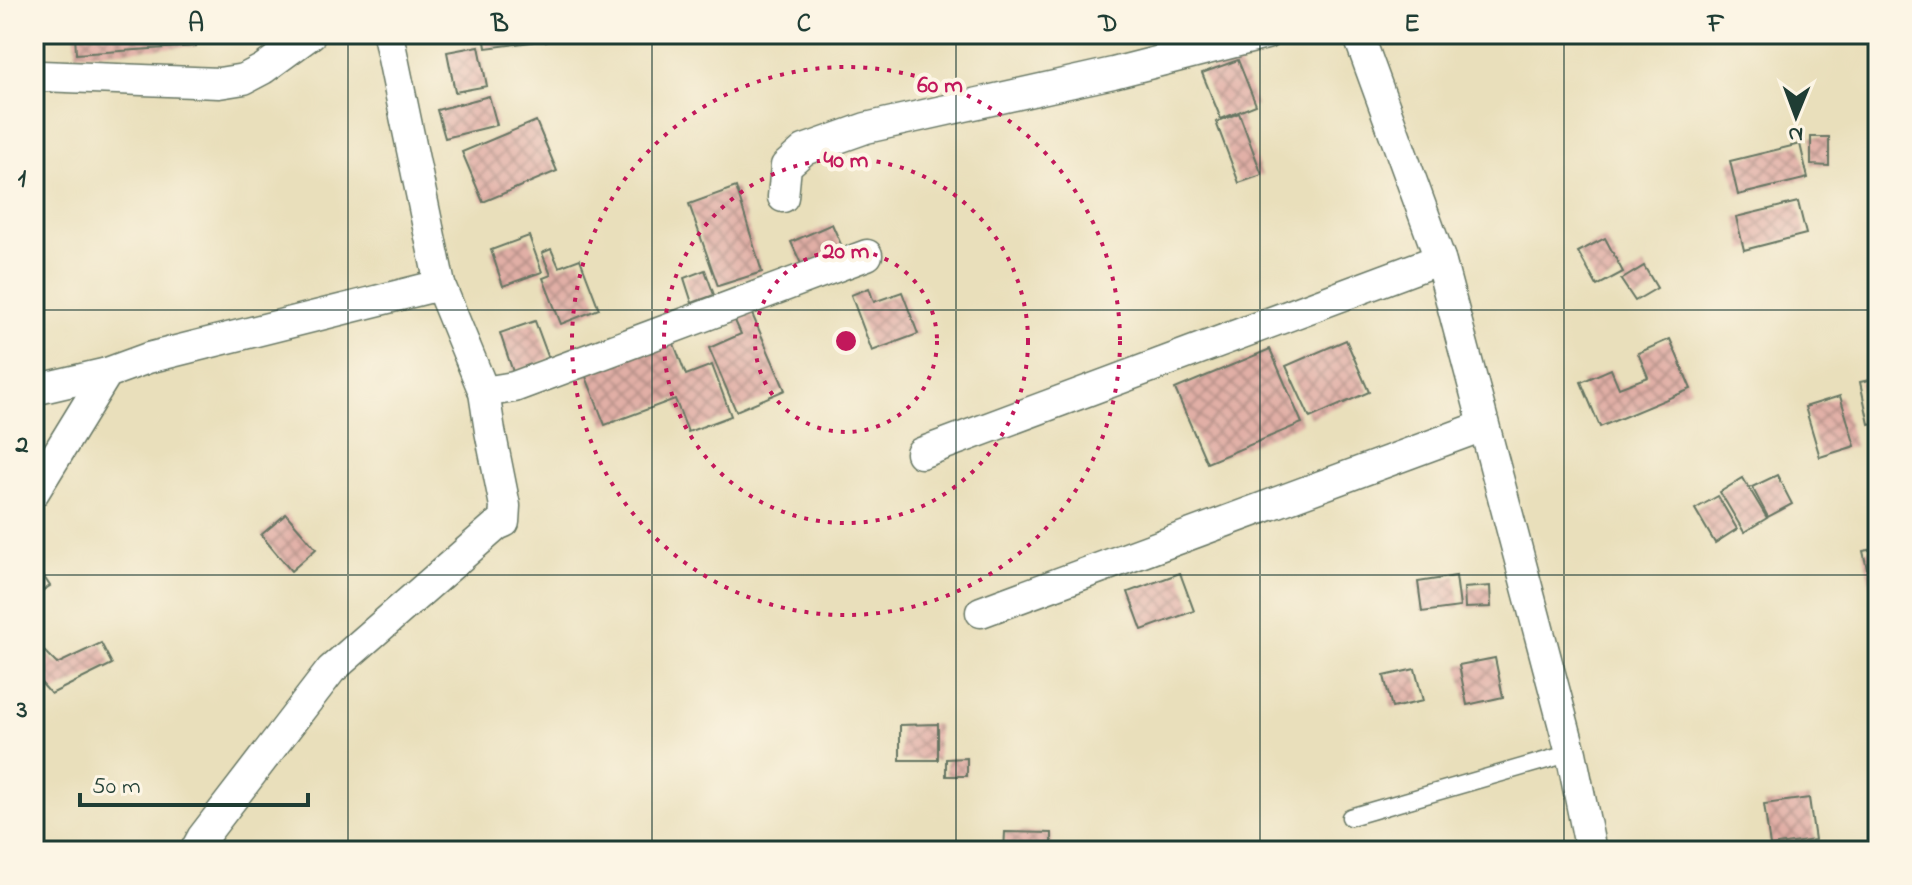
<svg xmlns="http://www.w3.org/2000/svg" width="1912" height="885" font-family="'Indie Flower',sans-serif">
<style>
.building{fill:url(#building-cross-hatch)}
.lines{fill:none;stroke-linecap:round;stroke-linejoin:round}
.lane-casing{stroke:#667663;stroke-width:19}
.street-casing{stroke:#667663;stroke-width:33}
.lane{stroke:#fff;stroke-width:16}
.street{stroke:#fff;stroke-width:30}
.grid{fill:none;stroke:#1f3d34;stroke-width:2;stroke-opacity:0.55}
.ring{fill:none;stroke:#c2185b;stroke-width:4;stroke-dasharray:4 8}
.centre{fill:#c2185b;stroke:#fcf5e5;stroke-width:4}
.ring-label{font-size:24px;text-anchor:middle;font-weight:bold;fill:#c2185b;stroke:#fcf5e5;stroke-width:8;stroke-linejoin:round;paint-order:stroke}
.neatline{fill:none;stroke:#1f3d34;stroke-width:3}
.grid-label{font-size:26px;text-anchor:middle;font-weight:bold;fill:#1f3d34}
</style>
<defs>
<pattern id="building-cross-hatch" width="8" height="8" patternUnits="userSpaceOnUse" patternTransform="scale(2)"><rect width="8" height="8" fill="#e1afa6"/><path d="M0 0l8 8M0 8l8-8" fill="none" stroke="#b69088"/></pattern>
</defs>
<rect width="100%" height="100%" fill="#fcf5e5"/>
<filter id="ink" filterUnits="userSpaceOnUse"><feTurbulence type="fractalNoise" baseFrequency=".0125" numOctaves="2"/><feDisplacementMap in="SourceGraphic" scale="16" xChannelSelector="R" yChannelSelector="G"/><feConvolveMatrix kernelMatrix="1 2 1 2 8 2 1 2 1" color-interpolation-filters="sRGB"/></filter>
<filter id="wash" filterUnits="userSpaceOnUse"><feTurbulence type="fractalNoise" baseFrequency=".006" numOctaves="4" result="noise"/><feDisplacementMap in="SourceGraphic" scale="32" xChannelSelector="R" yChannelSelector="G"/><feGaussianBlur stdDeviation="1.8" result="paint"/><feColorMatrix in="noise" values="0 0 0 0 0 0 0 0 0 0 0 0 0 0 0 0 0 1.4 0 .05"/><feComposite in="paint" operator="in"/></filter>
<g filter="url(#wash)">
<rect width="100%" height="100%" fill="#e9dfbb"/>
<g id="blocks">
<g class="building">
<path d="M75,34h120l1,12 -120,8z"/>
<path d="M484,34h47l1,8 -46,6z"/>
<path d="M543,34h25l-22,8z"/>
<path d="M479,46l8,40 -32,6 -8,-40z"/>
<path d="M1238,60l18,45 -35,14 -19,-46z"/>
<path d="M489,96l8,29 -52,13 -8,-28z"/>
<path d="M1239,113l23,62 -23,8 -23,-61z"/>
<path d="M536,121l21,50 -74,31 -21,-50z"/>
<path d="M1811,137h18v29l-18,-1z"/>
<path d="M1800,144l8,34 -70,17 -8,-34z"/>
<path d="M1872,184h6v34h-3z"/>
<path d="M736,187l26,85 -44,14 -29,-82z"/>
<path d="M1798,202l8,32 -62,16 -8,-33z"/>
<path d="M832,224l11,25 -41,17 -11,-24z"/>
<path d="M529,236l13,36 -39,14 -12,-36z"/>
<path d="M1605,238l18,34 -26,14 -19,-34z"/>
<path d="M551,249l8,18 21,-8 19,50 -38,15 -18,-46 8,-3 -9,-22z"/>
<path d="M1644,266l13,22 -22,13 -14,-21z"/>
<path d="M705,270l9,25 -22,8 -8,-25z"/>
<path d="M869,288l5,14 28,-10 16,42 -46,17 -21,-56z"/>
<path d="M749,307l36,83 -49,21 -27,-63 32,-14 -9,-20z"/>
<path d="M535,321l14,38 -36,13 -13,-39z"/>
<path d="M671,336l15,39 26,-10 19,51 -43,16 -13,-33 -70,26 -22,-56z"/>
<path d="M1670,339l21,50 -91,38 -19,-45 30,-13 8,19 29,-11 -10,-24z"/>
<path d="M1346,340l23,52 -59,26 -24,-52z"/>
<path d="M1270,349l32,74 -95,40 -32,-74z"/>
<path d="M1878,378v44l-9,2 -9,-42z"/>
<path d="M1840,396l15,50 -35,11 -15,-50z"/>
<path d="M1777,475l15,29 -24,13 -16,-30z"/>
<path d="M1743,478l24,40 -23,14 -24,-40z"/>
<path d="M1718,496l19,33 -22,14 -20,-34z"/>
<path d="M286,514l30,35 -25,22 -30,-36z"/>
<path d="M1878,548v51l-4,1 -11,-49z"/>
<path d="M40,571l10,15 -16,10v-23z"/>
<path d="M1180,573l14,38 -52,19 -14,-38z"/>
<path d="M1456,576l4,31 -38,5 -4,-30z"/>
<path d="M1490,586l1,21 -26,1 -1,-20z"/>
<path d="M36,643l21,21 44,-21 11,21 -61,30 -17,-19v-31z"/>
<path d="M1495,658l8,39 -36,8 -8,-40z"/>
<path d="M1415,669l8,32 -31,7 -8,-32z"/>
<path d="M938,724v36h-38v-35z"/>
<path d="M967,758v18h-21v-17z"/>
<path d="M1809,798l6,42 -45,6 -6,-42z"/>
<path d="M1005,832l47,1v18h-48z"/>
</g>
</g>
</g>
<g filter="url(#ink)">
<use href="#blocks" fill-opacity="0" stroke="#667663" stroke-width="2"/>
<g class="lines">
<g class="lane-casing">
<path id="lane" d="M1350,817l221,-64"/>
</g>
<g class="street-casing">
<g id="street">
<path d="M1358,34l82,225 131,494 20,98"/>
<path d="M41,76l178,7 25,-4 19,-10 48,-35"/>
<path d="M783,197l3,-31 18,-16 62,-22 247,-55 153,-39"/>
<path d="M34,390l73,-17"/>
<path d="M484,392l30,-5 353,-132"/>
<path d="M921,453l519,-194"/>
<path d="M34,492l73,-119 41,-15 292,-73"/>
<path d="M981,612l502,-186"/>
<path d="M195,851l7,-13 129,-168 166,-145 7,-3 1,-16 -15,-75 -6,-39 -44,-107 -52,-251"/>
</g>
</g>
<use href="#lane" class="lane"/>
<use href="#street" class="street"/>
</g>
</g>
<path class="grid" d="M348,34v817M652,34v817M956,34v817M1260,34v817M1564,34v817M34,310h1844M34,575h1844"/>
<g class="ring">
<circle cx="846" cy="341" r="91"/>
<circle cx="846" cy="341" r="182"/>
<circle cx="846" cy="341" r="274"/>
</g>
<circle cx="846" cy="341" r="12" class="centre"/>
<g class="ring-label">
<text x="940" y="92">60 m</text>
<text x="846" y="167">40 m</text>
<text x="846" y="258">20 m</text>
</g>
<rect width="1912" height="885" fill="none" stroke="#fcf5e5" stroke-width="88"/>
<g transform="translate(1796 116) rotate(181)" stroke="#fcf5e5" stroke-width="6" paint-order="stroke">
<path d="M0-6L14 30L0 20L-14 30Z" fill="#1f3d34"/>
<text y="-12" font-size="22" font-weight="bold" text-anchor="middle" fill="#1f3d34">N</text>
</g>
<path d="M80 793v12h228v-12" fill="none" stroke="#1f3d34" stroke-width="4"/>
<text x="92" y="793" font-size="24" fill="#1f3d34" stroke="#fcf5e5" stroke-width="6" paint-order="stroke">50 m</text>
<rect x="44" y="44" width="1824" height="797" class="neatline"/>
<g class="grid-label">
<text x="196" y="31">A</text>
<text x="500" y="31">B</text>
<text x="804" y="31">C</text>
<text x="1108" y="31">D</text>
<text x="1412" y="31">E</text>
<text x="1716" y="31">F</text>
<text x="22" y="186">1</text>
<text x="22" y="452">2</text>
<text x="22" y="717">3</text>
</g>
</svg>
